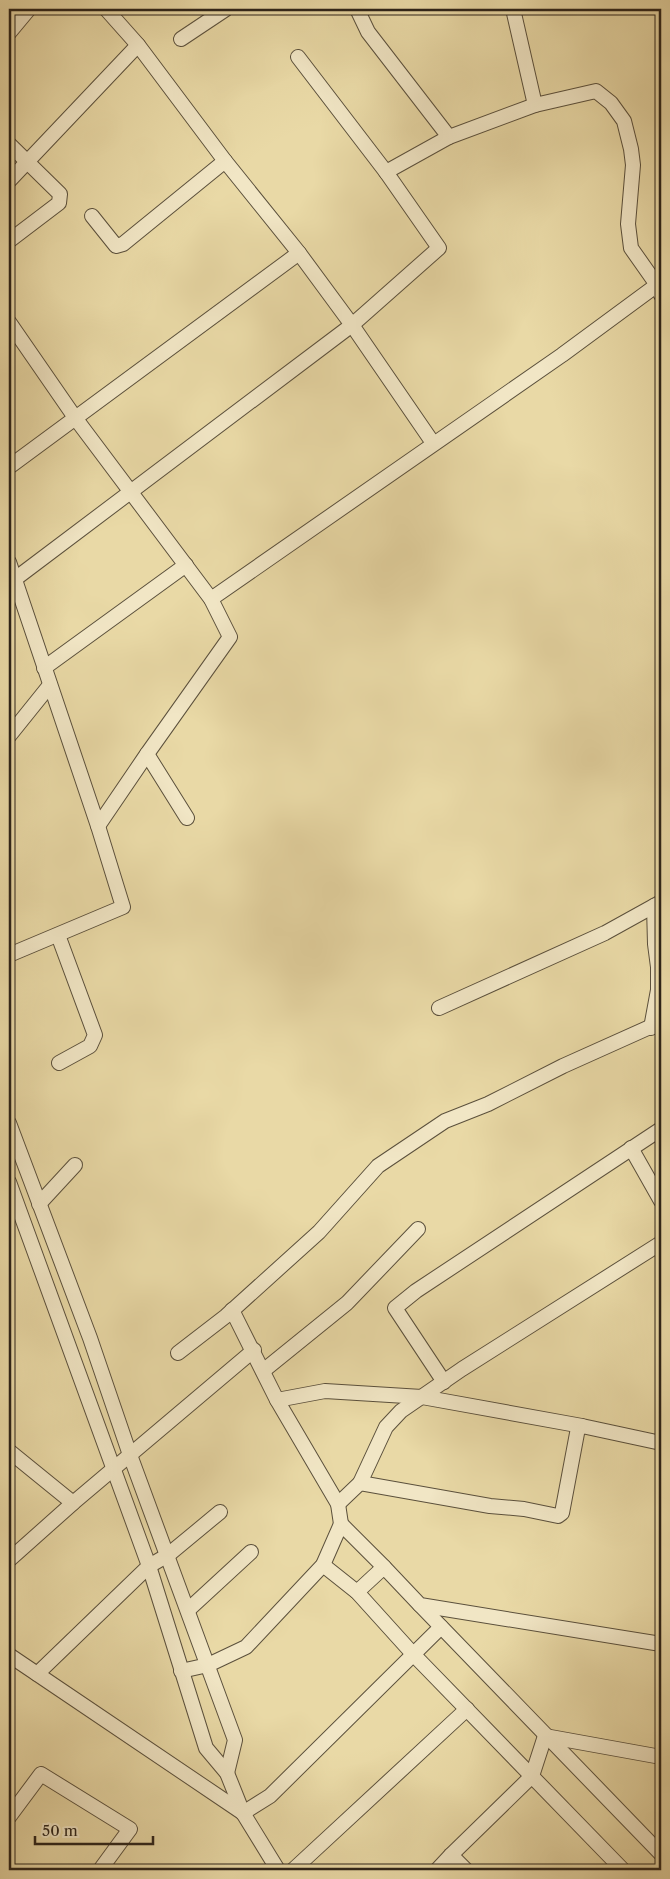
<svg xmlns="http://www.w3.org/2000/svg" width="670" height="1879" font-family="'Libre Caslon Text',serif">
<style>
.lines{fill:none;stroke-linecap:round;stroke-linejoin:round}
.street-casing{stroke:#5b503c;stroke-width:16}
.street{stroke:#f1e6c5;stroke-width:14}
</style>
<rect width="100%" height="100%" fill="#e9d9a6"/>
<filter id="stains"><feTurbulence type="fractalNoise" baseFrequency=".004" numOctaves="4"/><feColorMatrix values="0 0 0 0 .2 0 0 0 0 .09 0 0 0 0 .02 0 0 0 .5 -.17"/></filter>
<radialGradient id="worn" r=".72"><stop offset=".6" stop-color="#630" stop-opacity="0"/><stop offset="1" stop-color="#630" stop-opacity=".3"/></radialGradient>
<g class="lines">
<g class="street-casing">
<g id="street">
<path d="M106,9l32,36 87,116 74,92 53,72 81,118"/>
<path d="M357,9l11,23 81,105 86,-32 61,-14 15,12 13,18 7,28 2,16 -5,59 3,24 26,37 4,10"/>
<path d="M513,9l22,96"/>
<path d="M9,33l20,-24"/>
<path d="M181,39l45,-30"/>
<path d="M9,144l51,50 -1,9 -50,38"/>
<path d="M386,172l63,-35"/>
<path d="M9,181l129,-136"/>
<path d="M92,216l24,30 7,-2 102,-83"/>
<path d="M9,322l67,97 135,180 19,38 -83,117 -49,72"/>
<path d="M9,467l290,-214"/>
<path d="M9,562l89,264 25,81 -114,48"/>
<path d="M9,587l6,-8 337,-254 87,-77 -53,-76 -88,-115"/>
<path d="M211,599l351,-244 95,-70"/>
<path d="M44,668l142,-103"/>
<path d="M9,736l41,-51"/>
<path d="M147,754l40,64"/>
<path d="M58,935l37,100 -5,11 -31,17"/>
<path d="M439,1008l166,-75 56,-31"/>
<path d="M651,1028l7,-38v-23l-3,-23 -1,-38"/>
<path d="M9,1123l81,215 40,117 105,285 -8,33"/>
<path d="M631,1148l30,53"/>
<path d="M9,1182l140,384 57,182 21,25 16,40 35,57"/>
<path d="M39,1204l36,-39"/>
<path d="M232,1310l45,90 61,104 3,20"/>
<path d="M178,1353l48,-37 93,-84 59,-66 67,-45 43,-17 75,-38 98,-44"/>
<path d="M263,1371l84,-68 71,-74"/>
<path d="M444,1382l-49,-74 21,-17 245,-162"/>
<path d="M277,1400l48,-9 97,6 160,29"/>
<path d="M9,1451l64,52"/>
<path d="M360,1483l26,-56 15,-16 61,-42 199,-126"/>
<path d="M338,1504l22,-21 130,23 34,3 34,7 4,-3 16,-85 4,-2 79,17"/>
<path d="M9,1560l64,-57 181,-153"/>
<path d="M323,1565l34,27 56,62 210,216"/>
<path d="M357,1592l27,-25 36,38 241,39"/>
<path d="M420,1605l241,249"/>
<path d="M188,1610l63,-58"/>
<path d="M9,1655l234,158"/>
<path d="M181,1671l27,-6 38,-18 77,-82 18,-41 43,43"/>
<path d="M37,1674l112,-108 19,-11 52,-43"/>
<path d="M243,1813l27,-17 171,-169"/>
<path d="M9,1817l32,-43 89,55 -30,41"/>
<path d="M451,1855l15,15"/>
<path d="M293,1870l174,-161"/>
<path d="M437,1870l14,-15 81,-79 13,-40 116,21"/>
</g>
</g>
<use href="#street" class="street"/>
</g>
<rect width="670" height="1879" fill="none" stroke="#e9d9a6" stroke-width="30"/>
<rect x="10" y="10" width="650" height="1859" fill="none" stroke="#2c2319" stroke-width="2.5"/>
<rect x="15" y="15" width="640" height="1849" fill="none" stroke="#2c2319"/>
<path d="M35 1836v8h118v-8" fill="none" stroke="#2c2319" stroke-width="2.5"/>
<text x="42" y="1836" font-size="15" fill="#2c2319" stroke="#f1e6c5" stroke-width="4" paint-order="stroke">50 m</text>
<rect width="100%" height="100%" filter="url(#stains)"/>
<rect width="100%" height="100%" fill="url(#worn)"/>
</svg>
